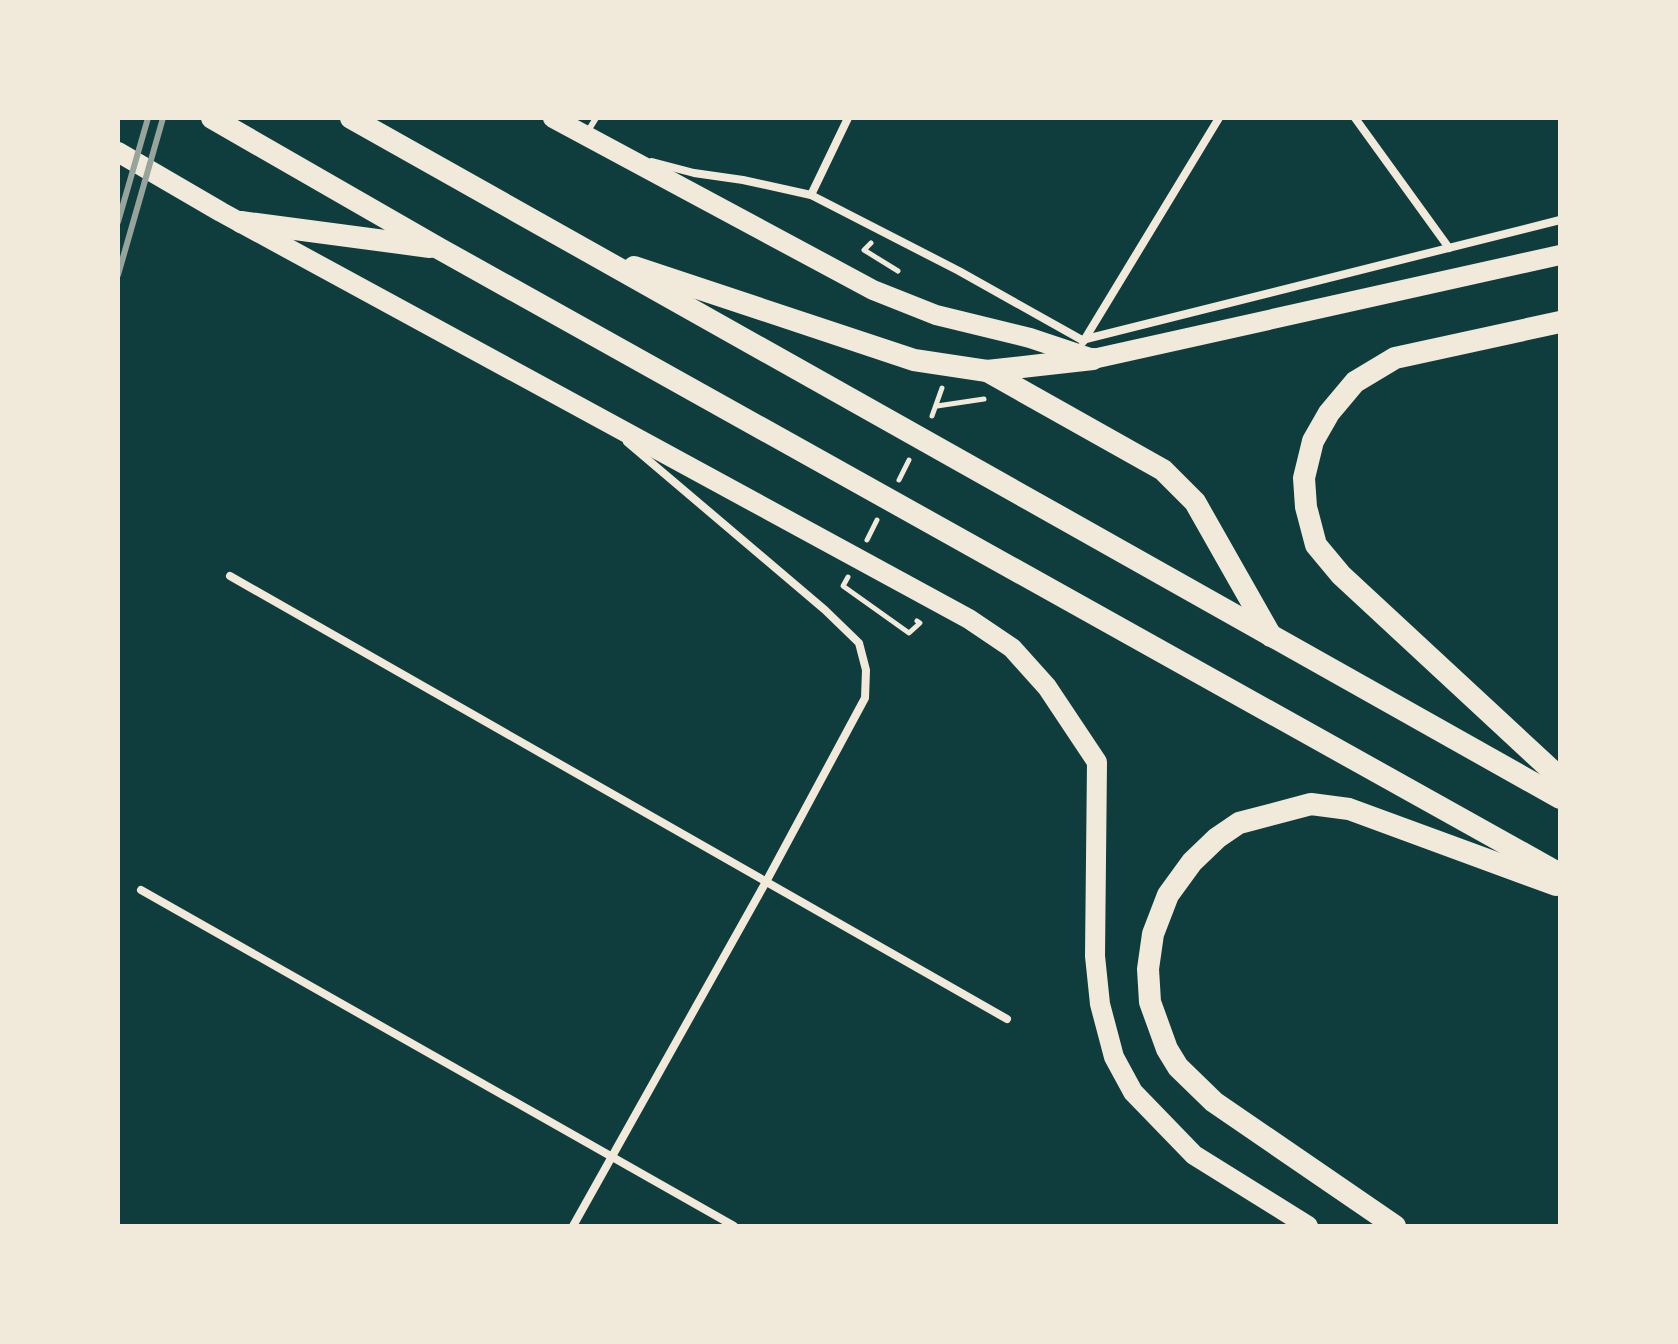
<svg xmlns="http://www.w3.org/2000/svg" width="1678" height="1344" font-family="'Golos Text',sans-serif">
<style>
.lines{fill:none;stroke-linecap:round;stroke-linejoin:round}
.path{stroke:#f1e9da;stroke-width:5}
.service{stroke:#f1e9da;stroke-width:6}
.minor{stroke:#f1e9da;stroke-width:8}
.primary{stroke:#f1e9da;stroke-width:20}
.motorway{stroke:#f1e9da;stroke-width:22}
.rail{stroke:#97a49c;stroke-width:6}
</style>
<rect width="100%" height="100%" fill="#0f3d3e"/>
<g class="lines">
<g class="path">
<path d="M871,243l-7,7 34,21"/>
<path d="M937,406l47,-7"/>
<path d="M932,416l10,-28"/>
<path d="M899,480l10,-20"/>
<path d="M867,540l10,-20"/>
<path d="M848,577l-5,9 66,47 11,-10 -3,-2"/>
</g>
<path class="service" d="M588,131l8,-13"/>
<g class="minor">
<path d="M1355,118l94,130"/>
<path d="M652,162l42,11 49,7 68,15 148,76 123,69 478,-120"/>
<path d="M811,195l37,-77"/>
<path d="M1083,342l136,-224"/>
<path d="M230,576l777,443"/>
<path d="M141,890l593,336"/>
<path d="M573,1226l194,-346 98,-182 1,-28 -7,-27 -34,-33 -198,-168"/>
</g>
<g class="primary">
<path d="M553,118l320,172 63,25 94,23 63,21 467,-104"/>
<path d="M118,152l103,60 748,407 43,29 35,39 50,75 -2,194 5,48 14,53 19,35 61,63 114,71"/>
</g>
<g class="motorway">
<path d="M212,118l228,131 1120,625"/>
<path d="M351,118l1209,680"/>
<path d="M241,222l189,25"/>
<path d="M634,267l280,93 73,11 106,-12"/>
<path d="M1560,322l-165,36 -40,24 -26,31 -16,28 -9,37 2,29 10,38 25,30 219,203"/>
<path d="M987,371l176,99 32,32 76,134"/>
<path d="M1395,1226l-181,-124 -36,-35 -11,-18 -17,-47 -2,-33 5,-35 15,-39 24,-33 25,-24 22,-15 72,-19 38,5 207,76"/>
</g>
<g class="rail">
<path d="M118,222l30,-104"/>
<path d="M118,275l45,-157"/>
</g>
</g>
<rect width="1678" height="1344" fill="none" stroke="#f1e9da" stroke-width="240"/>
</svg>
